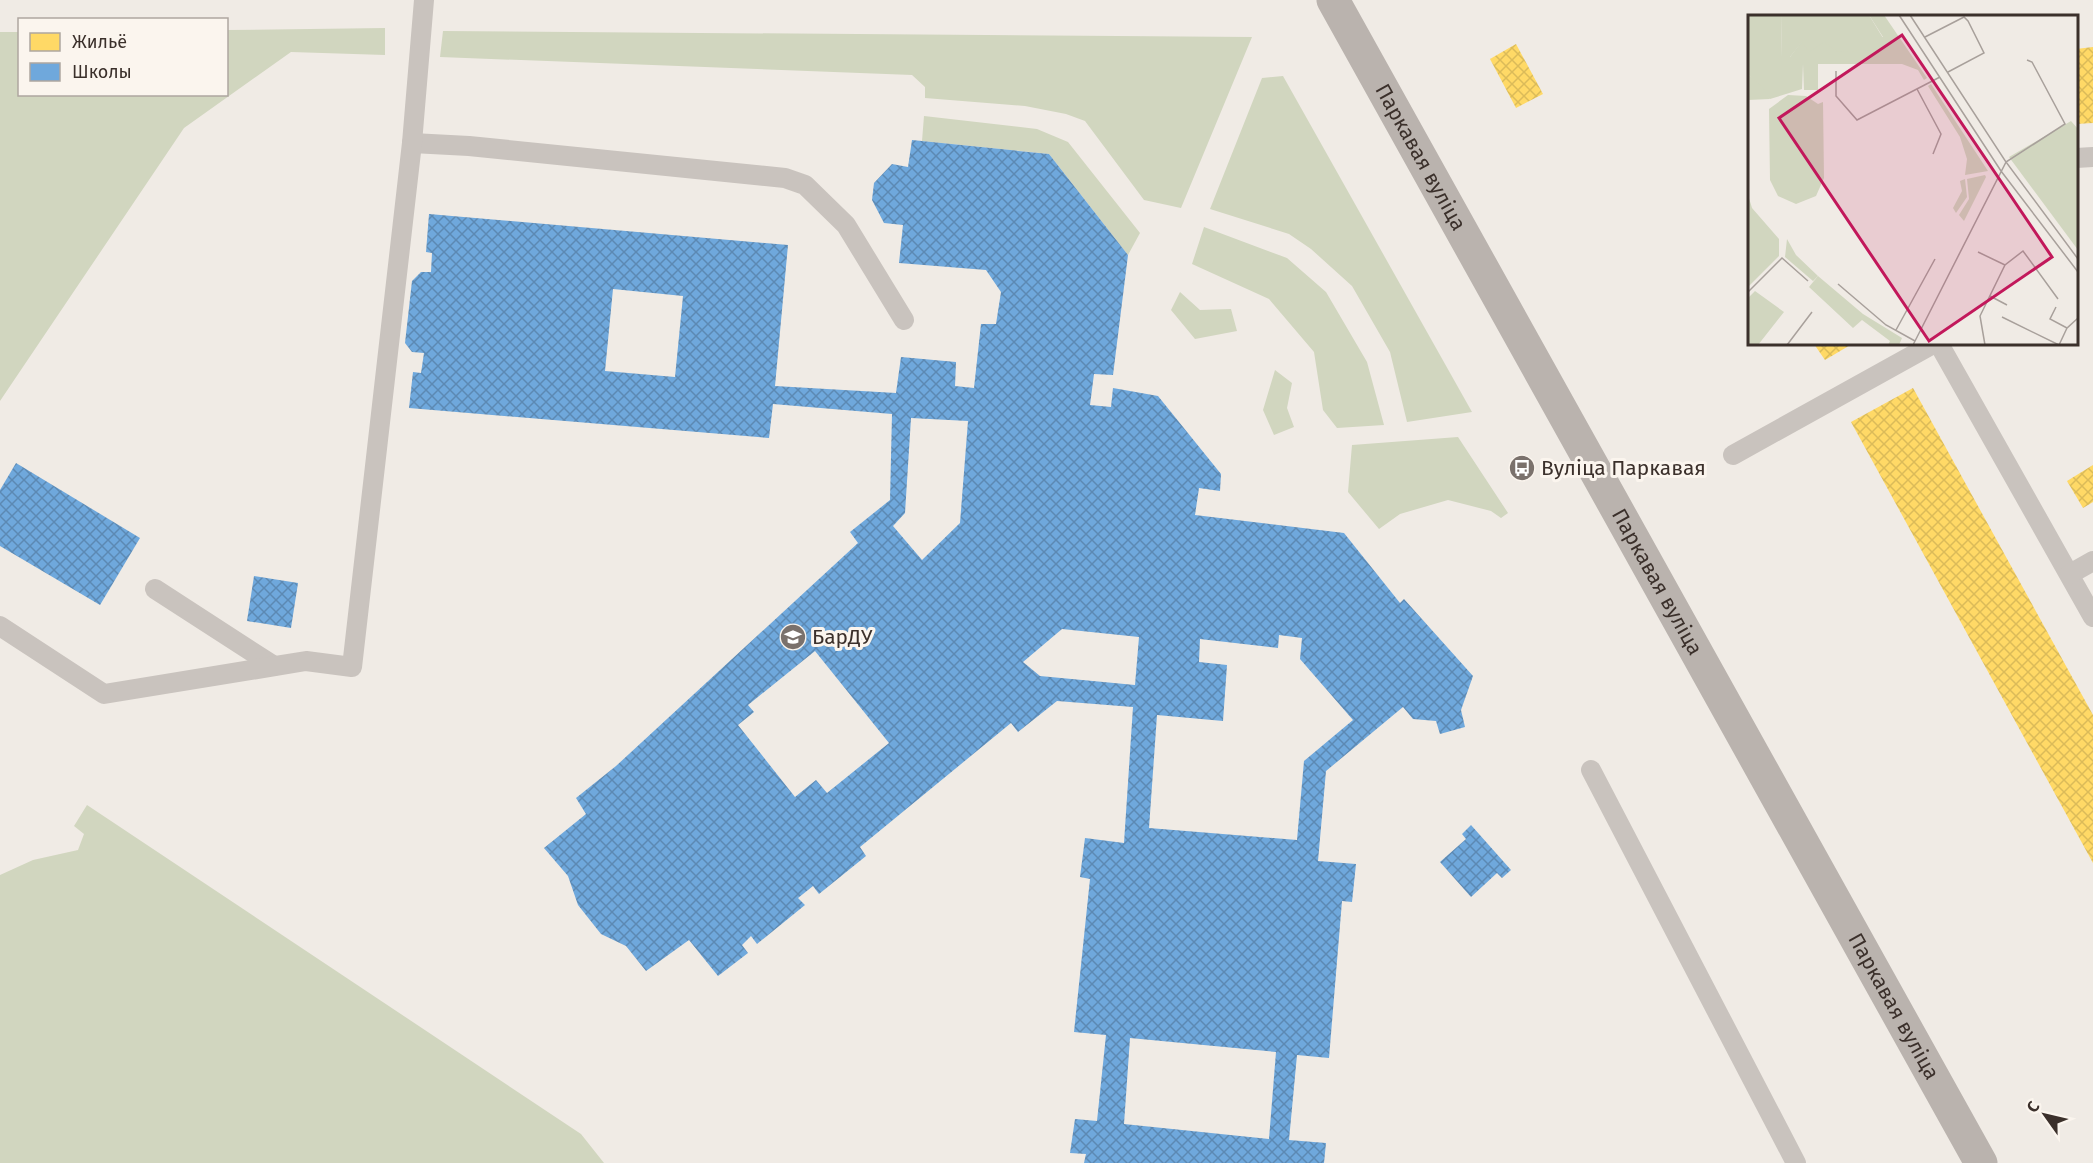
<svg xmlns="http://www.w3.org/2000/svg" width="2093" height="1163" font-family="'Fira Sans',sans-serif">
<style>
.green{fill:#d1d6bf}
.homes{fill:url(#homes-cross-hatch)}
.schools{fill:url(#schools-cross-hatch);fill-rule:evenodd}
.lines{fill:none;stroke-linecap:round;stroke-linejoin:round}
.lane{stroke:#c9c3be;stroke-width:20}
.secondary{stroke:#bab3ae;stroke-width:33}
.labels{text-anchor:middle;stroke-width:6;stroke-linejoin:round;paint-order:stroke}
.street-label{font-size:21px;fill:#3b302b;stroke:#fbf5ee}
.poi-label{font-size:21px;fill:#3b302b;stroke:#fbf5ee;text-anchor:start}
.inset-road{fill:none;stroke:#a8a09b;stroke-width:1.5}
.view{fill:#c2185b;fill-opacity:0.15;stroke:#c2185b;stroke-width:3}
.inset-edge{fill:none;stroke:#3b302b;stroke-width:3}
</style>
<defs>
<pattern id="homes-cross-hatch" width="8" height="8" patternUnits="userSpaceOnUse" patternTransform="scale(1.5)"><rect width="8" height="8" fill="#ffd966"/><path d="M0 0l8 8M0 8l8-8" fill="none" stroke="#dbbb59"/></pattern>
<pattern id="schools-cross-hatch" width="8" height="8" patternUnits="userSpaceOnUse" patternTransform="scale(1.5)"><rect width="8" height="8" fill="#6fa8dc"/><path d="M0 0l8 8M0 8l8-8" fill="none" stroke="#5c89b3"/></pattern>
</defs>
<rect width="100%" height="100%" fill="#f0ebe5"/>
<g class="green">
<path d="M385,28v27l-94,-3 -107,76 -184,273v-369h19l1,62h206l1,-64z"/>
<path d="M443,31l809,6 -71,171 -37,-8 -59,-79 -19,-7 -41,-8 -100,-8v-11l-13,-12 -472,-18z"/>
<path d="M1283,76l189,336 -65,10 -17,-70 -38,-66 -41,-37 -22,-15 -79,-25 52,-131z"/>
<path d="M924,116l113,13 31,13 72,91 -12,22 -79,-101 -127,-13z"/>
<path d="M1204,227l83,31 39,34 41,70 17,63 -47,3 -14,-18 -9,-58 -45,-53 -77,-35z"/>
<path d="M1180,292l20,18 31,-1 6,22 -42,8 -24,-29z"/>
<path d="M1275,370l17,13 -5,25 7,19 -20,8 -11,-25z"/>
<path d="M1458,437l50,76 -7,5 -10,-7 -43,-11 -48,14 -21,15 -31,-37 4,-47z"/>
<path d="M87,805l494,329 23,29h-604v-288l33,-15 45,-10 6,-16 -10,-8z"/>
</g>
<g class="homes">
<path d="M1516,44l27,50 -27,14 -26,-49z"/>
<path d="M2093,47v76l-17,1v-75z"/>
<path d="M1814,344h38l-27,16z"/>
<path d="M1913,388l180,327v148l-242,-441z"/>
<path d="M2093,465v37l-10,6 -16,-27z"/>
</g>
<g class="schools">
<path d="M912,140l137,14 79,101 -15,120 -19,-1 -4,31 21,2 2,-19 45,8 63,78 -1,17 -21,-3 -4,27 149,18 56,70 4,-4 69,77 -12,34 4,17 -25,7 -4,-13 -23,-2 -10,-12 -77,64 -8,90 38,3 -4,38 -10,-1 -13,157 -32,-3 -8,85 37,3 -2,20h-240l2,-9 -16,-1 5,-34 22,2 9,-86 -32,-3 16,-153 -10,-2 5,-39 39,5 9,-136 -76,-6 -39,31 -7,-9 -151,124 6,9 -47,38 -6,-8 -15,12 7,7 -48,39 -6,-8 -9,9 6,8 -30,23 -29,-36 -43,31 -20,-25 -25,-12 -23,-29 -10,-29 -24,-28 42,-34 -10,-16 40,-32 242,-223 -8,-11 40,-32 2,-86 -119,-10 -4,34 -360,-30 4,-36 8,1 3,-20 -12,-1 -7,-9 7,-62 9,-9h10l1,-19 -6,-1 3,-38 359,31 -13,141 121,7 5,-36 55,5 -1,24 19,2 7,-64h15l5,-32 -15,-22 -87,-7 4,-38 -19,-2 -12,-23 2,-17 18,-19 16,3zM613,289l70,7 -8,81 -70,-6zM911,418l57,3 -8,102 -38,37 -29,-34 12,-13zM1062,629l77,8 -4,48 -95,-9 -17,-14zM1279,635l23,3 -2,21 53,61 -49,41 -7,79 -148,-12 8,-113 66,6 4,-56 -28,-3 1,-23 78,9zM815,651l74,92 -62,50 -11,-13 -21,17 -57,-72 16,-13 -6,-7zM1130,1038l146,14 -7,87 -145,-15z"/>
<path d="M16,463l124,75 -40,67 -100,-59v-56z"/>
<path d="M254,576l44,7 -7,45 -44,-7z"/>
<path d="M1471,825l40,45 -9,8 -5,-5 -26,24 -31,-35 26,-23 -4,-5z"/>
</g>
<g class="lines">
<g class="lane">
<path d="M412,143l57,3 316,32 20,7 41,40 58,95"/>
<path d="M2076,158l17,-1"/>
<path d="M1939,344l154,273"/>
<path d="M1733,455l200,-111"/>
<path d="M2070,574l23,-13"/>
<path d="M155,589l119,77"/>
<path d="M0,626l104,68 202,-33 46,6 60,-524 12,-143"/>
<path d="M1591,770l205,393"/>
</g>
<path class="secondary" id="s1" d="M1333,0l648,1163"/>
</g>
<defs>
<g id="bus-disc" transform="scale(1.35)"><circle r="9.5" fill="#7a716c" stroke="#fbf5ee"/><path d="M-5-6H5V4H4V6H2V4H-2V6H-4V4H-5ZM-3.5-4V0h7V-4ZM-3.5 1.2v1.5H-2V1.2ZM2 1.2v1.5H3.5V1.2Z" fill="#fff"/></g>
<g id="university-disc" transform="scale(1.35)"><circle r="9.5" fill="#7a716c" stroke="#fbf5ee"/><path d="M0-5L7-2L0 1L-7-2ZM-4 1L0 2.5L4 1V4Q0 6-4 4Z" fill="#fff"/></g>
</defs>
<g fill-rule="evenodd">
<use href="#bus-disc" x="1522" y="468"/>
<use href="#university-disc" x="793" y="637"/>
</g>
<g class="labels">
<g class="street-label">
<text dy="7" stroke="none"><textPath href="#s1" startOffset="180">Паркавая вуліца</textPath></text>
<text dy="7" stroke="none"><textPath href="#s1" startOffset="666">Паркавая вуліца</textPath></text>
<text dy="7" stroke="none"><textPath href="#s1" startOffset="1152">Паркавая вуліца</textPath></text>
</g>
<g class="poi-label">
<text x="1541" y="475">Вуліца Паркавая</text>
<text x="812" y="644">БарДУ</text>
</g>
</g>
<g transform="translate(1748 15)">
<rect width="330" height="330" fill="#f0ebe5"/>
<path d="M0,0h34l-1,42h9l12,-16 81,-4 -14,-22h15l43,63 -3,2 -6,-10 -16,-6h-84v26h-14l-1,-26 -1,25 -32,10 -22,-25zM183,69l57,87 -23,4 2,-16 -7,-22 -32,-51zM40,80l18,1 12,8 5,-2 1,76 -8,18 -20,8 -18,-8 -8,-16 -1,-71zM323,106l7,8v121l-69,-93zM237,160l1,2 -22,44 -5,-6 10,-16 -2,-20zM217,164l2,18 -11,16 -3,-5 9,-17 -2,-10zM70,261l45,38 39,24 -3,7h-11l2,-4 -28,-21 -9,8 -44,-41z" fill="#d1d6bf"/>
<path d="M34,0h87l14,23 -12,12 -33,2 -14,-10 -15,10 -7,-10 -12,15h-9zM0,59l15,14 7,11 -22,1zM0,180l4,13 27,31v17l-31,31zM39,224l9,16 22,21 -5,5 -28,-24zM7,276l29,21 -26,33h-10v-47z" fill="#d1d6bf"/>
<path class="inset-road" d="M151,0l102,156M162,0l96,147 -93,183M177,22l39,-20 4,4 16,32 -36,19M279,45l5,2 33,62 -59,38 72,97M88,56v25l21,24 83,-43M169,74l24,45 -8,20M253,156l77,101M230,237l27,13M90,269l48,41 29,16M0,277l34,-34 26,23M242,281l17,9M308,292l-6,12 17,9 11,-10M254,302l57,28 8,-17M148,315l39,-71M39,330l25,-33M237,330l-5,-29 25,-51 18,-14 35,48"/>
<path class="view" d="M154,20l150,222 -123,84 -150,-223z"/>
<rect width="330" height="330" class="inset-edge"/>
</g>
<rect x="18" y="18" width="210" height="78" fill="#fbf5ee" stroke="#aea6a0" stroke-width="1.5"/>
<rect x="30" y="33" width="30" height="18" fill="#ffd966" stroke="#aea6a0" stroke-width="1.5"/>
<text x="72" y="48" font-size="18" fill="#3b302b">Жильё</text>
<rect x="30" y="63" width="30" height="18" fill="#6fa8dc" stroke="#aea6a0" stroke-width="1.5"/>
<text x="72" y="78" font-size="18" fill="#3b302b">Школы</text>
<g transform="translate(2045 1115) rotate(304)" stroke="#fbf5ee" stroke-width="4.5" paint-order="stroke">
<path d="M0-4.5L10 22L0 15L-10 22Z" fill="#3b302b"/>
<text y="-9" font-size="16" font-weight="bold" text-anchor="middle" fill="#3b302b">С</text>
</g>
</svg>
